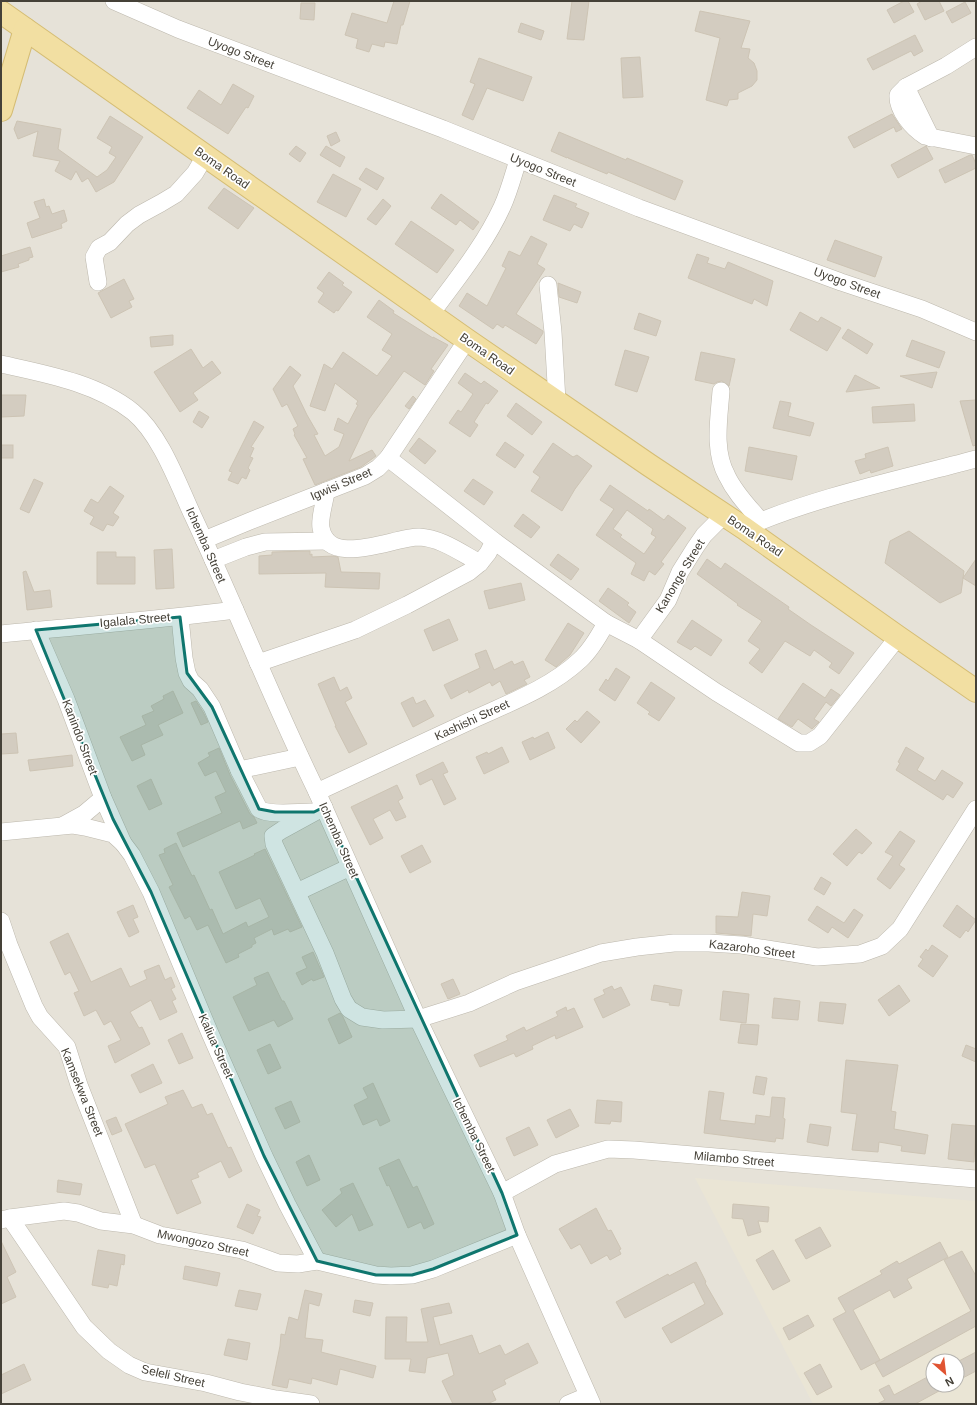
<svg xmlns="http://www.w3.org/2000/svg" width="977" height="1405" font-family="Helvetica,sans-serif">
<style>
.residential{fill:#e6e2d8;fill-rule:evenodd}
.education{fill:#eae5d5;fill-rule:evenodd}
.building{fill:#d3ccc0;stroke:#cdc4b4;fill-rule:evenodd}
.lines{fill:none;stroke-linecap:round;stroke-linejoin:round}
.minor-casing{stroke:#bdb8ad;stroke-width:18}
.major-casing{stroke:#d5bd74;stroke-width:24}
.minor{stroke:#fff;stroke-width:17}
.major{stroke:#f2dfa2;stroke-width:22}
.marked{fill:#0f766e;fill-opacity:0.2;stroke:#0f766e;stroke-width:3;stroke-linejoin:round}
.labels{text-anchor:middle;stroke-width:3.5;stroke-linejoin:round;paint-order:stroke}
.street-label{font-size:12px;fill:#454138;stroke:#fff}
</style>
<rect width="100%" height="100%" fill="#f2f0e9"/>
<path class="residential" d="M1,1h975v1403h-975zM933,1361h24v24h-24z"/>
<path class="education" d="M695,1178l281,23v203h-163zM933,1361h24v24h-24z"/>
<g class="building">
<path d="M394,1h16l-7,24h-2l-4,19 -12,-2 -1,5 -12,-3 -3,8 -13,-4 2,-9 -13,-4 7,-22 35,10z"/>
<path d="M572,1h17l-5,39 -17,-1z"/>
<path d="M904,1h4l6,11 -20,11 -7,-13z"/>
<path d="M922,1h17l5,10 -19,9 -8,-16z"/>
<path d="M965,2l6,11 -19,10 -6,-11z"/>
<path d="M301,3h14l-1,17 -14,-1z"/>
<path d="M700,11l50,10 -9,27 9,1 -2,9 6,5 3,8v9l-5,6 -14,7v6l-9,1 -2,6 -21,-6 14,-62 -25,-7z"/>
<path d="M521,23l23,8 -3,9 -23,-8z"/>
<path d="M915,35l8,16 -9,5 -3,-5 -38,19 -6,-11z"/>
<path d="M640,57l3,40 -20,1 -2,-40z"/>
<path d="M479,58l53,19 -9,24 -36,-13 -14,32 -11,-5 13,-31 -5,-2z"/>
<path d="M233,84l21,12 -6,12 -2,-1 -18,27 -41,-26 12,-18 22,15z"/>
<path d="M892,114l10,15 -6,3 -2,-5 -40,21 -6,-11z"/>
<path d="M110,116l33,21 -29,45 -18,10 -8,-14 -6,4 -6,-11 -5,9 -16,-9 5,-10 -27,-5 5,-25 -20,8 -4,-10 3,-8 44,8 -3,20 39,28 10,-7 9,-13 -7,-4 3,-6 -15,-9z"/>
<path d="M336,132l4,9 -9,5 -4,-10z"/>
<path d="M559,132l67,28 1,-2 56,23 -8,19 -67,-28 -1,2 -39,-16v-1l-1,1 -16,-7z"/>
<path d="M296,146l10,7 -6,9 -11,-8z"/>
<path d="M326,146l19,11 -5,10 -20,-12z"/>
<path d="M926,146l7,13 -35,19 -7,-13z"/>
<path d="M970,155h2l4,9v4l-31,15 -6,-13z"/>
<path d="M366,168l18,10 -7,12 -18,-11z"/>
<path d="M333,174l28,15 -15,28 -29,-15z"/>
<path d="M224,188l30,20 -16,21 -30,-21z"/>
<path d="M441,194l38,28 -6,8 -13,-10 -4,5 -25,-17z"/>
<path d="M554,195l23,9 -2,3 14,6 -7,15 -8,-4 -4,7 -27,-11z"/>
<path d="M44,199l2,8 3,-1 3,8 12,-4 3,11 -6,3 1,4 -30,10 -5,-15 13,-5 -6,-16z"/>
<path d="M383,199l8,7 -15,19 -9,-6z"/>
<path d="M411,221l43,29 -17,23 -42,-29z"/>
<path d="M531,236l16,8 -10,20 8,5 -29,45 27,17v2l-7,11 -31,-19 -2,3 -6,-4 -4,5 -34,-23 8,-13 20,13 19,-38 -4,-2 7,-15 11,5z"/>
<path d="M835,240l47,17 -7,20 -48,-17z"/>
<path d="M30,247l3,10 -4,1v2l-11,4 1,3 -18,5v-16z"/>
<path d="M697,254l12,4 -2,5 18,6 3,-7 45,19 -6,25 -13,-7 -2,5 -64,-26z"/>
<path d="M329,272l15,11 -2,2 10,7 -14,19 -2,-1 -2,3 -16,-11 6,-9 -7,-5z"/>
<path d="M124,279l10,20 -5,2 3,6 -21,11 -13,-25z"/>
<path d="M558,283l23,9 -4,11 -18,-6z"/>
<path d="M379,300l15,11 -1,2 40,25v-1l15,8 -17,24 3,2 -9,14 -21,-14 -35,48 -20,42 23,-11 4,6 -15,11 -46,18 -12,-26 4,-1 -13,-23 1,-1 -2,-5 5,-3 -11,-22 -5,3 -9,-18 17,-23 11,9 -8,11 14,29 11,19 -4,1 11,21 14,-9 5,-13 -10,-4 4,-12 10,6 10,-19 -2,-1 2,-3 -23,-18 -10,28 -15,-5 14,-42 8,5 11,-17 34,24 15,-20 -10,-6 10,-16 -25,-17z"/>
<path d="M800,312l18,10 3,-5 20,11 -14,23 -37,-21z"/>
<path d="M639,313l22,8 -5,15 -22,-7z"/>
<path d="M848,329l25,15 -6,10 -25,-16z"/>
<path d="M173,335v10l-22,2 -1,-10z"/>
<path d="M912,340l33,12 -6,16 -33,-12z"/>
<path d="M191,349l12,19 9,-7 9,12 -28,20 5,7 -18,12 -26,-40z"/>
<path d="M625,350l24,7 -12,35 -22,-7z"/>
<path d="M701,352l34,7 -6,27 -7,-5 -5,1 -3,2 -19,-4z"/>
<path d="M937,372l-5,16 -32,-12z"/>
<path d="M465,373l16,11 3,-3 14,10 -10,13 -2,-1 -12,19 4,3 -8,12 -21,-14 9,-13 3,2 12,-18 -15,-11z"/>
<path d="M855,375l25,13 -34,4z"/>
<path d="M1,395h25l-2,21 -23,1z"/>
<path d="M413,396l3,3 -7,10 -4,-3z"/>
<path d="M976,400v45l-3,1 -13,-45z"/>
<path d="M780,401l11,2 -3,13 26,7 -4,13 -37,-8z"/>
<path d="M516,403l26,19 -10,13 -25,-19z"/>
<path d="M914,404l1,17 -42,2 -1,-16z"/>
<path d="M199,411l10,6 -7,11 -9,-6z"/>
<path d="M254,421l10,6 -13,20 3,1 -4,9 3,1 -5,10 2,2 -4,9 -4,-2 -4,7 -10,-4 4,-8 -3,-1z"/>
<path d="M419,438l17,13 -11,13 -16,-13z"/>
<path d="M505,442l19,13 -9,13 -19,-13z"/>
<path d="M553,443l20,14 4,-2 15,11 -17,23 -13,22 -31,-20 9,-14 -7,-5z"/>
<rect x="1" y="445" width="12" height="13"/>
<path d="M749,447l48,9 -5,24 -47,-9z"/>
<path d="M888,447l5,19 -22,7 -1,-3 -10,4 -5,-13 11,-3 -1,-4z"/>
<path d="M34,479l9,4 -14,30 -9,-4z"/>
<path d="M473,479l20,13 -9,13 -20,-14z"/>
<path d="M610,485l38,26 1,-2 15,11 4,-5 18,13 -25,34 3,2 -9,11 -6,-4 -5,10 -13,-7 5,-11 -40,-28 18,-26 -14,-9zM627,510l26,19 -2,5 5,3 -12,17 -24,-17 2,-2 -9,-6z"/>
<path d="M110,486l14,10 -11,17 6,4 -6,9 -6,-2 -4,7 -13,-7 4,-7 -10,-6 7,-12 7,4z"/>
<path d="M523,514l17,13 -9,11 -17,-12z"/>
<path d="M909,531l55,40 -3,22 -21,10 -55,-40 5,-22z"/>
<path d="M172,549l2,39 -18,1 -2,-39z"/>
<path d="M310,551v4l2,-1v3l21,-1 5,1 3,15 39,1 -1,16 -54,-2 1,-14 -67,1v-18l13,-1v-3z"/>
<path d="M97,552h19v5h19v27h-38z"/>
<path d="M558,554l21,15 -8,11 -21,-15z"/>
<path d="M707,559l14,10 4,-6 64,44 -1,2 23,16 43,28 -15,21 -10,-7 3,-4 -18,-13 -4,6 -25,-15 -23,32 -13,-10 11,-14 -12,-8 14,-20 -25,-16 1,-1 -41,-30z"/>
<path d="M976,559v27l-13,-8z"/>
<path d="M26,571l8,21 16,-2 2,17 -25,3 -4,-38z"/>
<path d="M521,583l4,17 -36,9 -5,-18z"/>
<path d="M608,588l21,15 -2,2 9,7 -7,11 -30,-22z"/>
<path d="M449,619l9,21 -25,11 -9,-21z"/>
<path d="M692,620l30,20 -11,16 -16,-10 -4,4 -14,-8z"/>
<path d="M568,623l16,10 -14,22 -14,12 -11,-7z"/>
<path d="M486,650l8,20 18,-9 2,4 9,-4 7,16 -6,3 3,4 -21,10 -6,-13 -8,5 -2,-4 -21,11 -1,-3 -17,9 -7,-14 36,-17 -5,-14z"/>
<path d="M616,668l14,9 -15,24 -16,-11 7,-11 2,2z"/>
<path d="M334,677l6,14 7,-4 5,11 -7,4 22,42 -18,9 -14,-27h1l-18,-42z"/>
<path d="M651,682l24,16 -16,23 -11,-7 2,-2 -13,-9z"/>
<path d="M803,683l22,15 6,-9 9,6 -9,11 -5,-4 -12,17 5,3 -7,7 -14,-10 -6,8 -14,-8z"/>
<path d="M173,691l10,22 -25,12 5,10 -22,10 4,10 -13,6 -12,-24 26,-12 -4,-9 12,-5 -3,-5 13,-7 -1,-3z"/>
<path d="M413,697l3,7 9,-4 9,16 -21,11 -12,-24z"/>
<path d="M196,701l7,11 5,10 -7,3 -10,-22z"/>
<path d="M587,711l13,11 -19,21 -15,-14 9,-9 2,2z"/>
<path d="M548,732l7,16 -25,12 -8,-18 11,-5 1,2z"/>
<path d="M16,733l2,20 -17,1v-20z"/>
<path d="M502,747l7,15 -25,12 -8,-17 11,-5 1,2z"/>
<path d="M906,747l18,11 -7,12 18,11 7,-11 21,13 -10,15 -6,-4 -4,6 -47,-30 4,-7 -2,-1z"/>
<path d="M219,748l11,27 20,39 4,3 3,6 -14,6 -3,-8 -57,26 -6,-14 45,-20 -7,-16 11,-5 -10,-21 -11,5 -7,-13 12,-7 -2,-3z"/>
<path d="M72,755l1,11 -43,5 -2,-11z"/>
<path d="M443,762l5,10 -5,2 13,25 -12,6 -12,-26 -12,6 -4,-10z"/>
<path d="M151,779l11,25 -13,6 -12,-24z"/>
<path d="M397,785l6,13 -5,3 8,16 -10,4 -6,-11 -17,9 10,19 -13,7 -19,-38z"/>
<path d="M856,829l16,14 -10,11 -3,-2 -12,14 -14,-12z"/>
<path d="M900,831l15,10 -16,24 6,4 -15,20 -13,-10 16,-23 -8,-4z"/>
<path d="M176,843l16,33 2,-1 16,35 2,-1 11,25 23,-12 2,5 21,-10 -9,-19 -24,11 -17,-37 36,-17 -1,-1 11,-5 37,78 -12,5 -2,-3 -14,6 -2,-6 -18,9 2,5 -4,2v2l-14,7 1,3 -13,6 -18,-38 -11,5 -7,-14 -5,3 -16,-32 4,-2 -14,-30 6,-2 -1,-4z"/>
<path d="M422,845l9,17 -21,11 -9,-17z"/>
<path d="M821,877l10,6 -7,12 -10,-6z"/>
<path d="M742,892l28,4 -3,20 -14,-2 -2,22 -35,-3v-17l22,1z"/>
<path d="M133,905l5,12 -5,2 6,13 -10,5 -12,-25z"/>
<path d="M957,905l19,15 -8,12 -2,-2 -6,8 -17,-12z"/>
<path d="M817,906l27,17 10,-14 9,6 -15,23 -16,-11 -4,6 -20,-13z"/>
<path d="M68,933l23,49 30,-14 9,19 17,-8 -3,-8 15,-6 6,15 6,-3 4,10 -4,2 5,10 -4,2 5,11 -17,8 -9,-20 -21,12 9,16 3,-1 8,17 -35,19 -7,-17 13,-6 -10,-19 -7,4 -8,-15 -12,6 -10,-23 5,-2 -9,-19 -5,3 -15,-33z"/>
<path d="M932,945l16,11 -15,21 -15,-11 5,-7 -3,-2 6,-8 2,2z"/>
<path d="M313,952l11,25 -11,4 -1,-2 -10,6 -6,-12 11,-5 -5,-11z"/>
<path d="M268,972l14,29h2l9,18 -15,8 -4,-7 -25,11 -16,-34 24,-12 -3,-7z"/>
<path d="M453,979l7,15 -12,5 -7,-15z"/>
<path d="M654,985l28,5 -3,16 -10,-1 1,-2 -19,-3z"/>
<path d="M899,985l11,16 -21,15 -11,-16z"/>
<path d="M612,986l2,4 7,-3 9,18 -27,13 -9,-19 11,-5 -2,-4z"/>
<path d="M723,991l26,3 -3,29 -26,-3z"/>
<path d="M774,998l26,3 -2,19 -26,-2z"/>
<path d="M820,1002l26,2 -3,20 -25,-3z"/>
<path d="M566,1007l1,4 7,-3 9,19 -27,12 -1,-4 -23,11 1,3 -17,8 -2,-4 -34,14 -6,-12 34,-15 -2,-4 18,-9 2,4 32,-15 -2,-4z"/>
<path d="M340,1013l3,4 9,20 -13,7 -11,-25z"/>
<path d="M741,1024l18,1 -2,20 -19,-2z"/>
<path d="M182,1033l11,25 -14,6 -11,-24z"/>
<path d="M270,1044l11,24 -13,6 -11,-24z"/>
<path d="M966,1045l10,4v13l-14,-6z"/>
<path d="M846,1060l52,5 -7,46 5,1 -2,17 34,6 -3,19 -24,-3 1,-5 -23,-4 -1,10 -26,-2 5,-36 -16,-2z"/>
<path d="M153,1064l9,19 -22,10 -9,-18z"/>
<path d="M756,1076l11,2 -3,17 -11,-2z"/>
<path d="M373,1083l17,38 -10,5 -3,-7 -14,6 -9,-20 14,-7 -5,-10z"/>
<path d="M183,1090l9,18 10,-4 5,11 5,-2 16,35 3,-1 11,24 -13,7 -8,-17 -24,12 2,4 -8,3 10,23 -24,11 -22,-50 -10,4 -20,-44 43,-20 -3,-7z"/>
<path d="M709,1091l15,2 -4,27 35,4 1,-9 14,2 2,-20 13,1 -2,20 2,1 -2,20 -7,-1 -1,4 -71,-9z"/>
<path d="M597,1100l25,2 -1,20 -10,-1 -1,3 -15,-1z"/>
<path d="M291,1101l9,21 -15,7 -10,-21z"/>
<path d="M570,1109l9,17 -23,12 -9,-18z"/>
<path d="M116,1117l6,14 -10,4 -6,-14z"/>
<path d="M810,1124l21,3 -3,19 -21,-4z"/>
<path d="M952,1124l24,2 -2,36 -26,-3z"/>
<path d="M529,1127l9,18 -24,11 -8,-18z"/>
<path d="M309,1155l11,25 -13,6 -11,-24z"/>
<path d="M399,1159l14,29 4,-2 17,38 -10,5 -3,-7 -13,6 -19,-43 -2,1 -8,-18z"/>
<path d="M58,1180l24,4 -2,11 -23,-3z"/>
<path d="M353,1183l20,42 -14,6 -7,-17 -16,13 -14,-17 20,-17 -2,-4z"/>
<path d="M247,1204l13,6 -3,6 4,1 -8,17 -16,-7z"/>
<path d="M733,1204l36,3 -1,15 -10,-1 3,11 -13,4 -5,-17 -11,-1z"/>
<path d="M596,1208l12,23 3,-1 10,19 -2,1 2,4 -11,6 -3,-5 -16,9 -11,-20 -9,5 -12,-20z"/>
<path d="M820,1227l11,19 -25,13 -11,-19z"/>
<path d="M1,1241l15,31 -9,5 9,20 -15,7z"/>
<path d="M940,1242l8,15 -41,22 5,9 -18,10 -4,-8 -37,20 27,50 -19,10 -28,-51 13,-7 -8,-14 44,-24 -2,-3 17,-10 2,3z"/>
<path d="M98,1250l27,5 -1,10 -3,-1 -4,22 -8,-2 -1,4 -16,-3z"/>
<path d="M773,1250l17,31 -17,9 -17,-30z"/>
<path d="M962,1251l14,25v50l-93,51 -8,-14 96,-52 -27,-51z"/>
<path d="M696,1262l10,20 -1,1 18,31 -52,29 -9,-15 43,-24 -11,-22 -69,36 -9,-16 52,-28 1,2z"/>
<path d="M185,1266l35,7 -3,13 -34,-7z"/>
<path d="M239,1290l22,4 -4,16 -22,-4z"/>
<path d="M305,1290l17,4 -3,12 -10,-3 -4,35 18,2 -2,12 55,14 -3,12 -33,-9 -3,16 -25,-7 -1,6 -22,-5 -2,9 -15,-3 8,-39 1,-12 4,1 4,-18 9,3z"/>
<path d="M355,1300l18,3 -3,13 -17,-4z"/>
<path d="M449,1303l3,10 -19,4 7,28 32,-10 7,19 21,-9 5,10 23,-12 10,20 -34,17 2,4 -14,7 4,9 -9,4h-34l-11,-23 12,-6 -6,-22 -21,5 -2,15 -16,-2 2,-12h-26l1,-42h21l-1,25h22l-7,-33z"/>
<path d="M808,1315l6,11 -25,14 -6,-12z"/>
<path d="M228,1339l22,4 -3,17 -23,-5z"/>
<path d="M976,1352v19l-19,10v-19z"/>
<path d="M24,1364l7,16 -30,14v-19z"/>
<path d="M820,1364l12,23 -15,8 -13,-22z"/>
<path d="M933,1374v11h17l-35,19h-38l8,-4 -6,-10 10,-5 5,10z"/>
</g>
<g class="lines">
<g class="minor-casing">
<g id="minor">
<path d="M114,1l64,28 265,100 196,79 202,74 81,27 54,23"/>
<path d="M976,47l-30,19 -40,21 -8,8c-1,15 14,33 27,41l51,10"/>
<path d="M906,87l25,51"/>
<path d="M98,282l-4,-25 5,-9 11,-6 17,-18 12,-9 22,-12 15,-9 19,-21 10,-17"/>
<path d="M548,285l5,47 4,69"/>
<path d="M431,314c25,-34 53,-68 71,-107 7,-15 11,-31 16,-47"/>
<path d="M1,364c45,10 96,19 132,48 28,23 45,72 60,104 43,92 80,186 124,276l101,227 84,174 15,42 75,169"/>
<path d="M721,391c-2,28 -8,60 6,85 8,17 21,30 33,44"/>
<path d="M388,458l106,83 112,82 33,17 77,52 83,51h10l11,-7 78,-99"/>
<path d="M326,491c-1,11 -7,27 -5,37 8,41 72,9 98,9 22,1 42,16 61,26"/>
<path d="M744,528c74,-32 154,-48 232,-69"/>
<path d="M204,540l46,-19 115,-45 13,-8 10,-10 79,-118"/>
<path d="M213,560l33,-13 19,-5 62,-1"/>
<path d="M180,617l4,41 3,15 4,8 9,8 12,18 27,63 20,39c11,7 38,3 52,3"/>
<path d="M36,630l30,69 37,99 20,45"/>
<path d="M1,634c78,-8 156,-14 234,-24"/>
<path d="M639,640l29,-40 12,-28 15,-24 9,-13 20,-20"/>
<path d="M258,663l97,-33 52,-25 62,-33 11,-9 8,-10 6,-12"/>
<path d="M239,770l61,-13"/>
<path d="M317,792c52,-24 103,-48 155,-72 37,-17 78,-32 108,-60 11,-10 19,-24 26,-37"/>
<path d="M324,807l-42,23 -9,6 1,8 51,109 18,46 6,10 13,8 21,3 35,-1 51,-16 46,-21 86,-29 36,-6 37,-4h35l33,2 75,12 43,-3 22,-8 18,-17 76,-120"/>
<path d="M64,825l20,-11 19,-16"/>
<path d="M1,832l72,-7 12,2 28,7 10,9 9,12 19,37 58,139 55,125 23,48 30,57"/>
<path d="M297,892l53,-25"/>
<path d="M1,921l8,24 25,61 6,11 27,30 12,38 55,140"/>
<path d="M502,1193l53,-29 53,-15 26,1 342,29"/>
<path d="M10,1218l74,109 25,24 20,14 16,7 61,11 34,9 36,7 35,5"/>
<path d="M1,1220l9,-2 54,-7 14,2 23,8 33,4 26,10 82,15 36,13 20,1 19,-3 59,14 15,1 21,-1 21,-6 84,-34"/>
<path d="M568,1404l19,-8"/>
</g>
</g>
<g class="major-casing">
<g id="major">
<path d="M1,12l466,328 182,125 95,63 154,109 78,54"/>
<path d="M1,110l24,-81"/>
</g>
</g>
<use href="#minor" class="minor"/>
<use href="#major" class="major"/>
</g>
<path class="marked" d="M180,617l7,56 25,34 47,102 16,3h39l10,-5 178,386 15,42 -84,34 -21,6h-36l-59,-14 -53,-105 -113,-264 -38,-73 -77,-189z"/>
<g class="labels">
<g class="street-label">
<text transform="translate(241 53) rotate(21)" y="4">Uyogo Street</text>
<text transform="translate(222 168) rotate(35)" y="4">Boma Road</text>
<text transform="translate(543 170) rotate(22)" y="4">Uyogo Street</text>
<text transform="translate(847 283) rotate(20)" y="4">Uyogo Street</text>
<text transform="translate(487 354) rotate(35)" y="4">Boma Road</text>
<text transform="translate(341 484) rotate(-23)" y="4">Igwisi Street</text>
<text transform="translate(755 536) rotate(34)" y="4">Boma Road</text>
<text transform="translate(206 545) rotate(66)" y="4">Ichemba Street</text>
<text transform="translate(680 576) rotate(-59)" y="4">Kanonge Street</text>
<text transform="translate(135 620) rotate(-5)" y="4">Igalala Street</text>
<text transform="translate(472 720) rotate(-25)" y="4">Kashishi Street</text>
<text transform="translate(80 737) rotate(69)" y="4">Kanindo Street</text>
<text transform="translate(339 840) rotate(66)" y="4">Ichemba Street</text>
<text transform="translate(752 949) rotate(7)" y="4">Kazaroho Street</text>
<text transform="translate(216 1046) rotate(66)" y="4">Kaliua Street</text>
<text transform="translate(82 1092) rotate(68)" y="4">Kamsekwa Street</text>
<text transform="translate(474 1135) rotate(64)" y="4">Ichemba Street</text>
<text transform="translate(734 1159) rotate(5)" y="4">Milambo Street</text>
<text transform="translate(203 1243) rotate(12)" y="4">Mwongozo Street</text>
<text transform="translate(173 1376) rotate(13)" y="4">Seleli Street</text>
</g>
</g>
<rect width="977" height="1405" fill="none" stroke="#454138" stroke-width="4"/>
<g transform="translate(945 1373) rotate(152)"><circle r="19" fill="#ffffff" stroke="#b5b3af"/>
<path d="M0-3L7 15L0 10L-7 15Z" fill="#e05432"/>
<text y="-6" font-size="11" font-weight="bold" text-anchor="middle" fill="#454138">N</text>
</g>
</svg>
